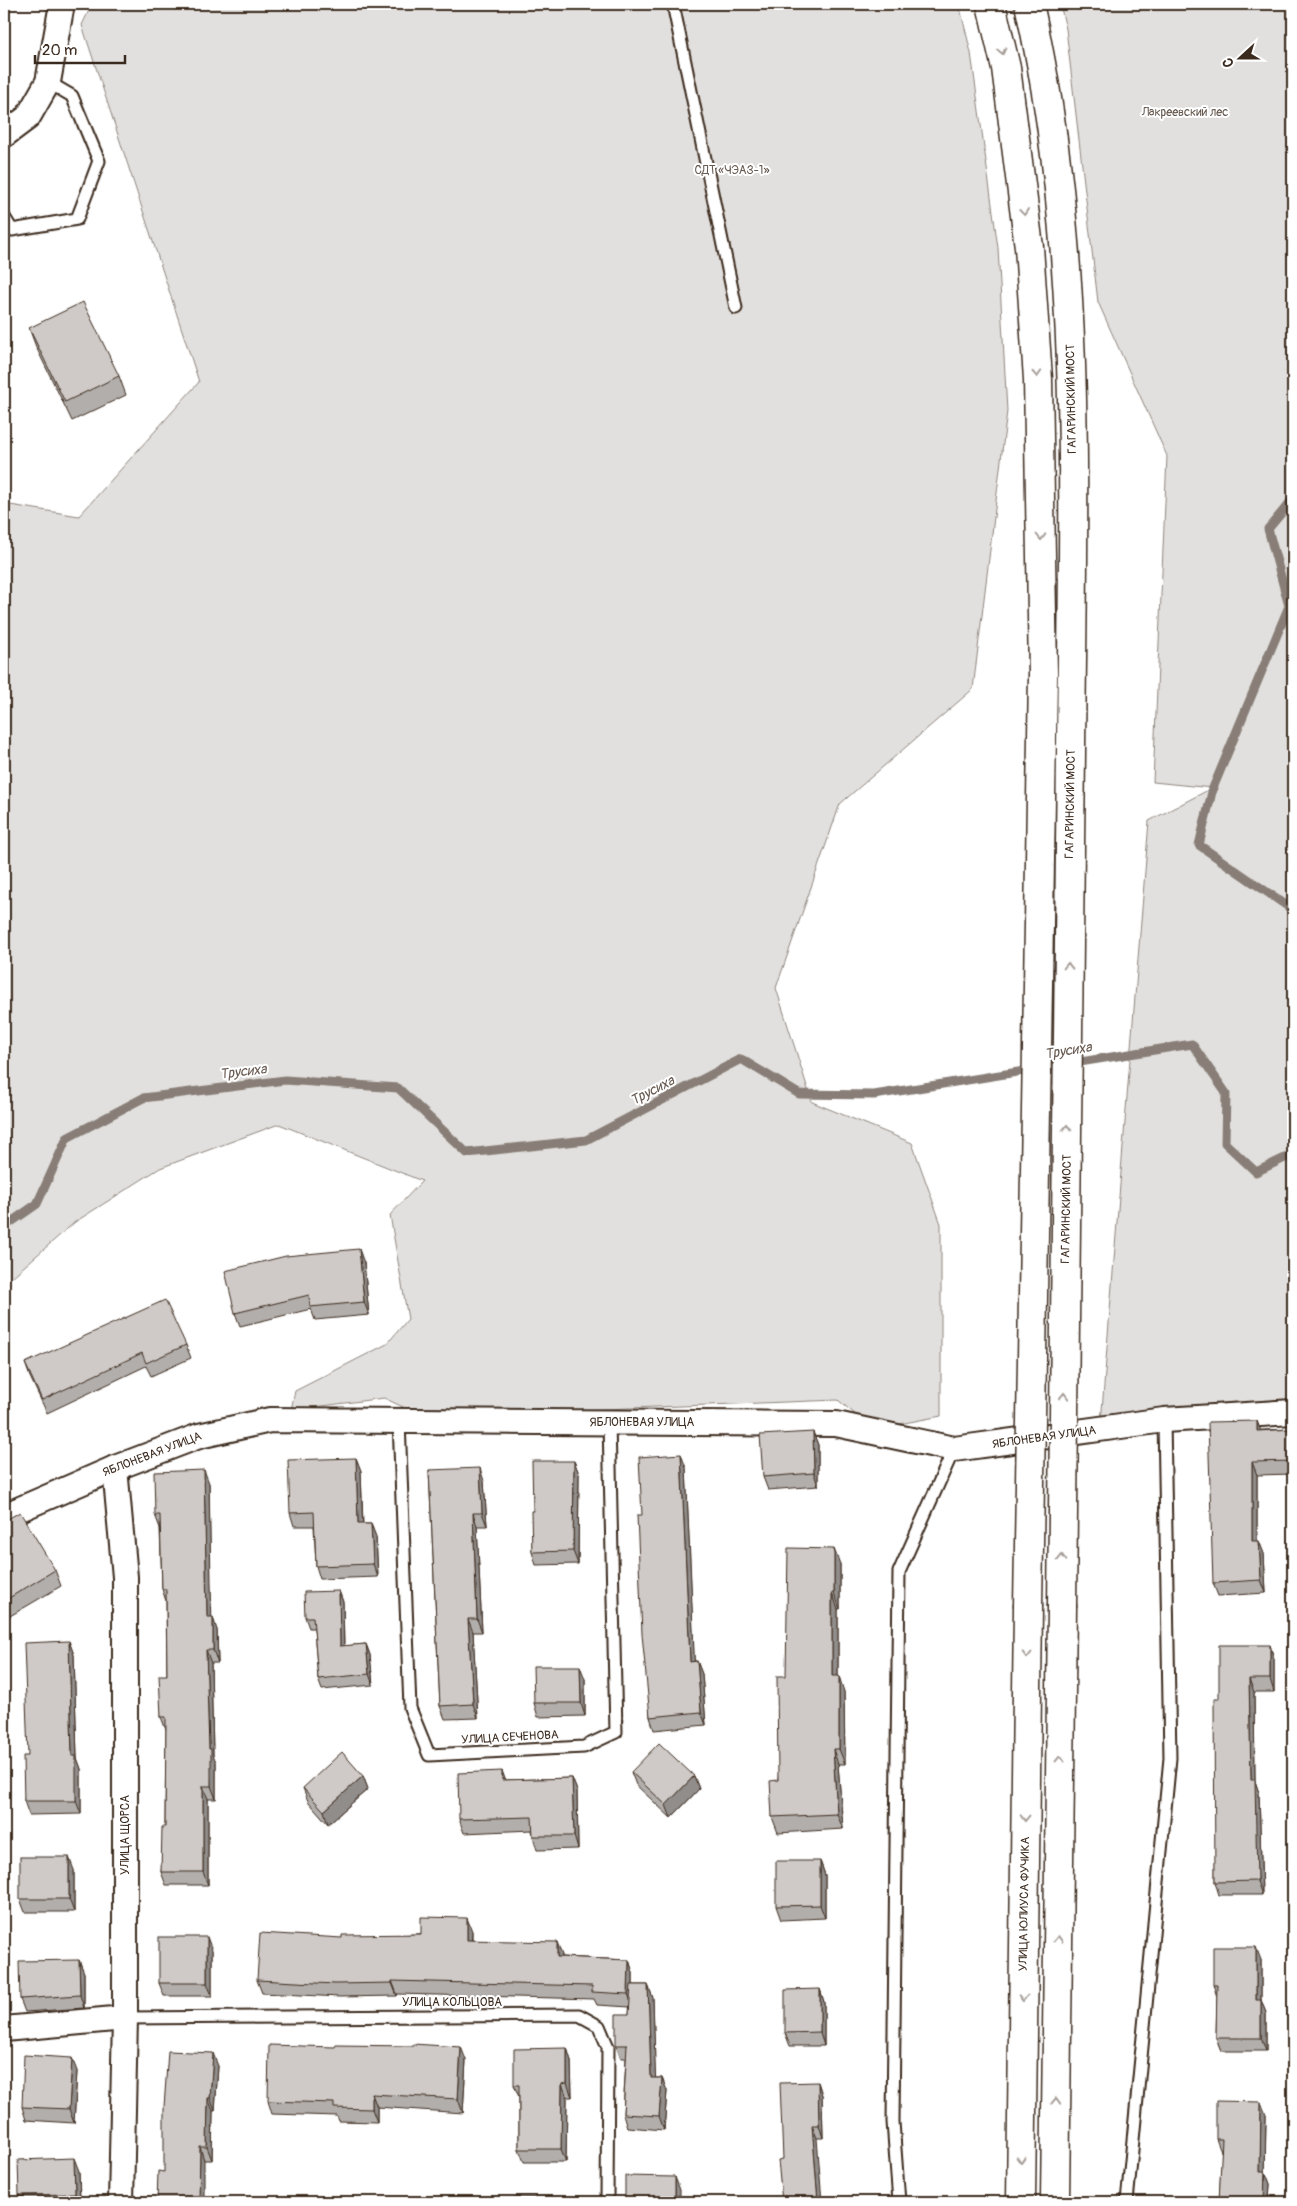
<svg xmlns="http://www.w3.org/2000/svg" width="1297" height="2206" font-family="Pangolin,sans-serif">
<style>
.green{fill:#e2e0de;stroke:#8e857e}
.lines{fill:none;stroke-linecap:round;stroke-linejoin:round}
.stream{stroke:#887e77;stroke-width:9}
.lane-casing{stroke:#3b2a1e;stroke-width:15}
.street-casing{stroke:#3b2a1e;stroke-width:28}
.primary-casing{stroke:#3b2a1e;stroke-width:31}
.lane{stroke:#fff;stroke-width:11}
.street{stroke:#fff;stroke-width:24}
.primary{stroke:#fff;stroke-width:28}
.primary-bridge-casing{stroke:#3b2a1e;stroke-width:31;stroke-linecap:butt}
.primary-bridge{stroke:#fff;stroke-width:28}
.wall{fill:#b2aeab;stroke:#3b2a1e}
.shaded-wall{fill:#918d8b;stroke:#3b2a1e}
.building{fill:#cfcac7;stroke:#3b2a1e}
.oneway{stroke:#a79f9a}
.labels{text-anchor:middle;stroke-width:4;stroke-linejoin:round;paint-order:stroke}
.park-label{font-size:12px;fill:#65584e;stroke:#fff}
.street-label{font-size:12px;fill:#3b2a1e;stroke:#fff}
.water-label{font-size:14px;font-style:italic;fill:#685b52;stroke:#fff}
</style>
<rect width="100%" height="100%" fill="#fff"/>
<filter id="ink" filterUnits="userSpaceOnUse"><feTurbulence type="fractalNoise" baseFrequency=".02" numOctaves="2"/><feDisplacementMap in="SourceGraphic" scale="10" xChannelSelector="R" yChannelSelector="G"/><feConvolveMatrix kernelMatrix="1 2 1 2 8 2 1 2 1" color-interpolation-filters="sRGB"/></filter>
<g filter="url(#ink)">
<g class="green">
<path d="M92,4h867l12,49 27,195 9,163 -34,278 -133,115 -64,184 36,114 100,41 29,81v192l-68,13 -35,-29 -416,16 -38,-18 -93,12 4,-19 92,-47 21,-25 -18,-104 32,-34 -143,-57 -119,44 -85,54 -71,62v-780l75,12 120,-134 -117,-357z"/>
<path d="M1060,4h233v1397l-192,22 48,-602 63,-33 -59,-6 14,-326 -69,-154 -32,-273z"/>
</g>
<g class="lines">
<g class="stream">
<path d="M1293,499l-25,30 21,77 -76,182 -14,57 94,65"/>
<path d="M4,1227l33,-23 30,-66 76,-40 142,-18 113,8 69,65 119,-13 155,-81 58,35 75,1 318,-51 34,49 -1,50 31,29 37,-18"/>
</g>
<g class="lane-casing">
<g id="lane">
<path d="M673,4l63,304"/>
<path d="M4,217l8,13 65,-11 22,-58 -27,-65 -24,-14"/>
<path d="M399,1421l11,287 19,47 155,-8 32,-15 -7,-310"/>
<path d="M125,2018l454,-3 20,11 9,21 -1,155"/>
<path d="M899,2202l-6,-80 6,-550 55,-123"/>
<path d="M1127,2202l43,-444 -6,-338"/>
</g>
</g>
<g class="street-casing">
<g id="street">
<path d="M4,135l24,-18 20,-35 14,-78"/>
<path d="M115,1468l10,109v441l-4,184"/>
<path d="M4,1516l111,-48 84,-32 71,-16 566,4 118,25 210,-29 129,-8"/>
<path d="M4,2029l121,-11"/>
</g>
</g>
<g class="primary-casing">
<g id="primary">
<path d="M1021,2202l7,-595"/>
<path d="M1055,2202l7,-595"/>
</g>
</g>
<use href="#lane" class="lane"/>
<use href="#street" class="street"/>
<use href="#primary" class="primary"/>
<g class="primary-bridge-casing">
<g id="primary-bridge">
<path d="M991,4l15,64 23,179 9,132 5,295 -15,933"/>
<path d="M1029,4c55,243 44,499 42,747 -3,286 -6,571 -9,856"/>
</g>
</g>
<use href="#primary-bridge" class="primary-bridge"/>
</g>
<g class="wall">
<path d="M29,328l90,48 7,19 -54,26 -36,-74z"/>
<path d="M364,1263l5,52 -54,5 -4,-11 -71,17 -5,-13z"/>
<path d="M186,1345l5,13 -40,18 -5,-10 -99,47 -17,-36 -5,-14z"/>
<path d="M1257,1421l3,9 33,-1v45l-36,1v66h2l5,13 2,39 -48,3 -5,-13z"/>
<path d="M813,1432l5,13v41l-50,4 -5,-13z"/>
<path d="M356,1458l5,13 2,53h8l5,13 2,40 -58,2 -4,-13 -2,-40h-20l-4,-13z"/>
<path d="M574,1461l5,13 -1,90 -42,1 -4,-13 1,-41z"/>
<path d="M686,1468l8,193h3l5,13 4,51 -52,5 -4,-13 -8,-202z"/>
<path d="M429,1470l55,11 3,45h-10l5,106h-9l5,86 -33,1 -5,-13z"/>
<path d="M209,1483l2,134 6,13 1,33h-7l2,92 3,7v37h-8v86h-42l-5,-13 4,-45 1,-97 -5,-13 6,-42 -1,-74 -4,-12 -2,-61 -5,-13z"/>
<path d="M4,1521l51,49 6,16 -51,30 -6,3z"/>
<path d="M840,1564v45h-2v67l6,16 1,72h-7l5,65 -65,4 -6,-16 6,-37 8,-104z"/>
<path d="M339,1591l4,11 1,44 22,-2 4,11 3,30 -51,5 -4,-11 -4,-51h-5l-4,-11z"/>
<path d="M69,1641l5,14 3,103 4,11v45l-52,1 -5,-14 4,-45z"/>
<path d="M1270,1645l4,14v33h-20l1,89 4,12 3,102h-43l-4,-13 4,-183z"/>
<path d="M585,1679v37l-47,1 -4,-14z"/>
<path d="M502,1771l3,9 67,-2 5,13 1,58 -41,1 -4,-14 -1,-6 -68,3 -5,-14z"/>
<path d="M631,1772l63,4 5,13 -28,29 -35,-33z"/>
<path d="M363,1776l5,13 -40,35 -20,-23 -5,-13z"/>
<path d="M820,1861l5,14v43l-44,2 -5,-14z"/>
<path d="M74,1870v42h-49l-5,-13z"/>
<path d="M472,1931v9l90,15v2l67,3 4,13v12h15l5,13 2,80h7l5,13 -3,39 -37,-3 -4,-13 3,-56h-5l-5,-13 13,-31 1,-7 -33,-2 -3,-6 -197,-5v2l-57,1 -78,-4 -5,-13 85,-42z"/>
<path d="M212,1950v46h-48l-5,-13z"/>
<path d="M79,1960l5,13v35l-59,4 -5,-13z"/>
<path d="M1261,1960v40l5,13v38h-45l-5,-13 1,-41 -4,-13z"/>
<path d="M820,1989l4,13v44h-34l-5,-13z"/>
<path d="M567,2048l4,13 1,36h-5l-1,65h-42l-5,-13v-52l-5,-12z"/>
<path d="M466,2060l-3,53 -86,-6v15l-38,-1 -2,-5 -65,-2 -4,-13z"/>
<path d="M218,2066l-3,45h-2l-1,49h-8l-40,12z"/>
<path d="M77,2071l-3,52 -48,-3 -4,-13z"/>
<path d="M818,2082l4,13 1,43h-6l-34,21z"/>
<path d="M1266,2115l-1,56 5,13 -1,18h-50l3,-50h-1l-5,-13z"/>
<path d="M79,2171l1,31h-58l-3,-7z"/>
</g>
<g class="shaded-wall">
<path d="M359,1249l5,14 5,52 -5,-13z"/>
<path d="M1257,1421l5,13 -5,-3z"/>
<path d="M813,1432l5,13v41l-4,-13z"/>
<path d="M681,1454l5,14 9,207 -5,-13z"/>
<path d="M356,1458l5,13 2,66 -5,-13z"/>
<path d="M574,1461l5,13 -1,90 -5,-13z"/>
<path d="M1252,1462l5,13v79l-5,-13z"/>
<path d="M480,1468l4,13 3,45 -5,-13z"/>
<path d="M204,1470l5,13 3,147 -5,-13z"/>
<path d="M473,1513l4,13 5,106 -5,-13z"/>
<path d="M371,1524l5,13 2,40 -5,-13z"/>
<path d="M1259,1541l5,13 2,39 -5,-13z"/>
<path d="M834,1549l6,15v45l-6,-16z"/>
<path d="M339,1591l4,11 1,55 -4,-11z"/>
<path d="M832,1593l6,16v83l-6,-16z"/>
<path d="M213,1617l4,13 1,33 -5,-13z"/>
<path d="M468,1619l5,13 5,86 -5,-14z"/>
<path d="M69,1641l5,14 3,103 4,11v45l-5,-13 -4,-45z"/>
<path d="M366,1644l4,11 3,30 -4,-11z"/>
<path d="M1270,1645l4,14v33l-4,-13z"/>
<path d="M206,1650l5,13 2,92 3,7v37l-5,-13 -2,-37z"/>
<path d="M697,1661l5,13 4,51 -5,-13z"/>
<path d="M580,1666l5,13v37l-4,-13z"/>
<path d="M839,1676l5,16 1,72 -6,-15z"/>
<path d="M1249,1679l5,13 1,89 4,12 3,102 -5,-14 -6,-101z"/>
<path d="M833,1749l5,15 5,65 -6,-15z"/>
<path d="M502,1771l5,13 -5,-4z"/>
<path d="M363,1776l5,13 -40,35 -4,-13z"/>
<path d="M694,1776l5,13 -28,29 -5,-13z"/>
<path d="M572,1778l5,13 1,58 -4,-13z"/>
<path d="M203,1786l5,13v86l-5,-13z"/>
<path d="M69,1857l5,13v42l-5,-13z"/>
<path d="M820,1861l5,14v43l-5,-13z"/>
<path d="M467,1918l5,13 -1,22 -4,-13z"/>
<path d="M207,1937l5,13v46l-5,-13z"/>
<path d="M557,1942l5,13v15l-5,-13z"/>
<path d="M1256,1947l5,13v53l-5,-13z"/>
<path d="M79,1960l5,13v35l-4,-13z"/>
<path d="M629,1960l4,13v34l-5,-13z"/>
<path d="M392,1981l5,13v2l-5,-13z"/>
<path d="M648,1985l5,13 3,93 -5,-13z"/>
<path d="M820,1989l4,13v44l-4,-14z"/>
<path d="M1261,2000l5,13v38l-5,-13z"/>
<path d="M461,2047l5,13 -3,53 -5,-14z"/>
<path d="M567,2048l4,13 1,36 -5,-14z"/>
<path d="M213,2053l5,13 -3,45 -5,-13z"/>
<path d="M72,2058l5,13 -3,52 -5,-14z"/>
<path d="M662,2078l5,13 -3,39 -5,-14z"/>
<path d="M818,2082l4,13 1,43 -4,-13z"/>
<path d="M562,2084l5,13 -1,65 -5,-13z"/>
<path d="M372,2094l5,13v15l-5,-13z"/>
<path d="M208,2098l5,13 -1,49 -5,-13z"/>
<path d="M1261,2102l5,13 -1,66v-10l5,13 -1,18h-5l-4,-31z"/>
<path d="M812,2125l5,13 5,64h-4z"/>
<path d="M200,2147l4,13v42h-5z"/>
<path d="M74,2158l5,13 1,31h-1l-4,-8z"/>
<path d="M675,2177l5,13v12h-5z"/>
</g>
<g class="building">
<path d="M83,302l36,74 -54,26 -36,-74z"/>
<path d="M359,1249l5,53 -54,5 -1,-12 -74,18 -10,-42 61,-15z"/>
<path d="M165,1300l21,45 -40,18 -4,-10 -100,47 -17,-37z"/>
<path d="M1257,1421v10l36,-2v32l-41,1v79h7l2,39 -48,3 -5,-161z"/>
<path d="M813,1432l1,41 -51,4 -3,-42z"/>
<path d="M681,1454l9,208 7,-1 4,51 -51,5 -8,-83 -5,-119h5l-3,-58z"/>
<path d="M356,1458l2,66h13l2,40 -57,2 -2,-54 -24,1 -2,-53z"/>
<path d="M532,1461h42l-1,90 -41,1 -1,-41h2z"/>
<path d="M480,1468l2,45h-9l4,106h-9l5,85 -33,2 -11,-236z"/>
<path d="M204,1470l3,147h6v33h-7l3,99h2v37h-8v86h-42l1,-45h3l1,-110h-5l-2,-42h8l-1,-86h-4l-2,-74h-5l-1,-43z"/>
<path d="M20,1512l35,58 -51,31v-80z"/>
<path d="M788,1548l46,1v44h-2v83h7v73h-6l4,65 -65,3 -2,-36 8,-1 -1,-104h9z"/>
<path d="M339,1591l1,55 26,-2 3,30 -51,5 -5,-62h-8l-1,-25z"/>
<path d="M69,1641l3,115h4v45h-52l-1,-45h5l-4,-113z"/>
<path d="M1219,1645h51v34h-21l2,101h4l2,101 -42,1 -1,-183h5z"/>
<path d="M533,1666h47l1,37h-47z"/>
<path d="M659,1743l35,33 -28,29 -35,-33z"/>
<path d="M342,1752l21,24 -39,35 -21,-23z"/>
<path d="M502,1771v9l70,-2 2,58h-41l-1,-19 -73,2 -1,-46z"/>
<rect x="20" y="1857" width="49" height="42"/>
<path d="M776,1861h44v44l-44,1z"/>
<path d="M421,1917l46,1v22l90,2v15l72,3 -1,34 -36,-2v-6l-200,-5v2l-57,1 -78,-4 3,-47 82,5v-3l79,-1z"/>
<rect x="159" y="1937" width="48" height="46"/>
<path d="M1213,1947h43v53h5v38h-45l1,-54h-4z"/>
<path d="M79,1960l1,35 -60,4 -1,-38z"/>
<path d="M631,1985h17l3,93h11l-3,38 -36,-2 4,-69h-11v-31h13z"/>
<path d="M820,1989v43l-35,1v-43z"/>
<path d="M413,2044l48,3 -3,52 -86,-5v15l-38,-1v-5l-66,-2 1,-56 66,2 1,-2 77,1z"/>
<path d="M567,2048v35l-5,1 -1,65h-42v-64h-5v-36z"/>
<path d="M168,2051l45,2 -3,45h-2l-1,49h-7l-1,55h-42l1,-31 6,1v-65z"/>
<path d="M24,2055l48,3 -3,51 -47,-2z"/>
<path d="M818,2082l1,43h-7l6,77h-36l-4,-42 5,-1 -3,-76z"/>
<path d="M1216,2101l45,1 -1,69h5l-1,31h-45l3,-63h-6z"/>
<path d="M74,2158l1,36 -56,1 -1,-35z"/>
<path d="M625,2176l50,1v25h-50z"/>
<path d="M515,2197l42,1v4h-42z"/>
</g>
<defs><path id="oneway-chevron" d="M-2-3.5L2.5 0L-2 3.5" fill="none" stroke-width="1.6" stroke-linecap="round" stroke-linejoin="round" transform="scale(1.25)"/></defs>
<g class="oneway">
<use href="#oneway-chevron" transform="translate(1002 51) rotate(77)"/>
<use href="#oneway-chevron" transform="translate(1024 212) rotate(83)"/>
<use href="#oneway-chevron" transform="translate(1037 374) rotate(87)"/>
<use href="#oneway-chevron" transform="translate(1041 537) rotate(89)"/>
<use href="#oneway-chevron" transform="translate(1068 966) rotate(-89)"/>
<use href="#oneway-chevron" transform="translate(1067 1128) rotate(-89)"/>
<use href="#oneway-chevron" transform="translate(1064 1396) rotate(-89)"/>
<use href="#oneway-chevron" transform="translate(1062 1558) rotate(-89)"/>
<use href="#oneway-chevron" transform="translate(1027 1655) rotate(91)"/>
<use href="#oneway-chevron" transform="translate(1060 1759) rotate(-89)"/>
<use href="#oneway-chevron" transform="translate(1025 1818) rotate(91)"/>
<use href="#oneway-chevron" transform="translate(1058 1939) rotate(-89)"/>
<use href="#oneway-chevron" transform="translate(1023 1998) rotate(91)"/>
<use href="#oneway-chevron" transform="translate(1056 2101) rotate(-89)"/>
<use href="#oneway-chevron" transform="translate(1021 2160) rotate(91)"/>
</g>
</g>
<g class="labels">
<g class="park-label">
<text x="1185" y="116">Лакреевский лес</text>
<text x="732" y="174">СДТ «ЧЭАЗ-1»</text>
</g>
<g class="street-label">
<text transform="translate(1071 399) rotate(-91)" y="4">ГАГАРИНСКИЙ МОСТ</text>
<text transform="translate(1070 804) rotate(-89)" y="4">ГАГАРИНСКИЙ МОСТ</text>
<text transform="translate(1066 1209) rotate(-89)" y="4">ГАГАРИНСКИЙ МОСТ</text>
<text x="642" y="1426">ЯБЛОНЕВАЯ УЛИЦА</text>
<text transform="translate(1044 1437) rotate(-8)" y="4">ЯБЛОНЕВАЯ УЛИЦА</text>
<text transform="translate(152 1454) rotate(-21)" y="4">ЯБЛОНЕВАЯ УЛИЦА</text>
<text transform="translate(510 1737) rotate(-3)" y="4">УЛИЦА СЕЧЕНОВА</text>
<text transform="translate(125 1835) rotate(-90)" y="4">УЛИЦА ЩОРСА</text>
<text transform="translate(1024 1904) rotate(-89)" y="4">УЛИЦА ЮЛИУСА ФУЧИКА</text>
<text x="452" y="2006">УЛИЦА КОЛЬЦОВА</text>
</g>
<g class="water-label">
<text transform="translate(1068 1050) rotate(-9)" y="5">Трусиха</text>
<text transform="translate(243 1071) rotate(-7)" y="5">Трусиха</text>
<text transform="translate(652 1090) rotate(-28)" y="5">Трусиха</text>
</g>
</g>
<rect width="1297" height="2206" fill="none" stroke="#fff" stroke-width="20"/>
<rect x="10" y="10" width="1277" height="2186" fill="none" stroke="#3b2a1e" stroke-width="2" filter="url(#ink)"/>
<g transform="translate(1240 58) rotate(249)" stroke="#ffffff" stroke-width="4" paint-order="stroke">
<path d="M0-4L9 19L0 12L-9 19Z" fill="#3b2a1e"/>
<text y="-8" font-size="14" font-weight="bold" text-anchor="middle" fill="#3b2a1e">С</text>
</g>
<path d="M35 55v8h90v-8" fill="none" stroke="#3b2a1e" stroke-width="2.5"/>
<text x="42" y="55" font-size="15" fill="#3b2a1e" stroke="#ffffff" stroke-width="4" paint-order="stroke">20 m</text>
</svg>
